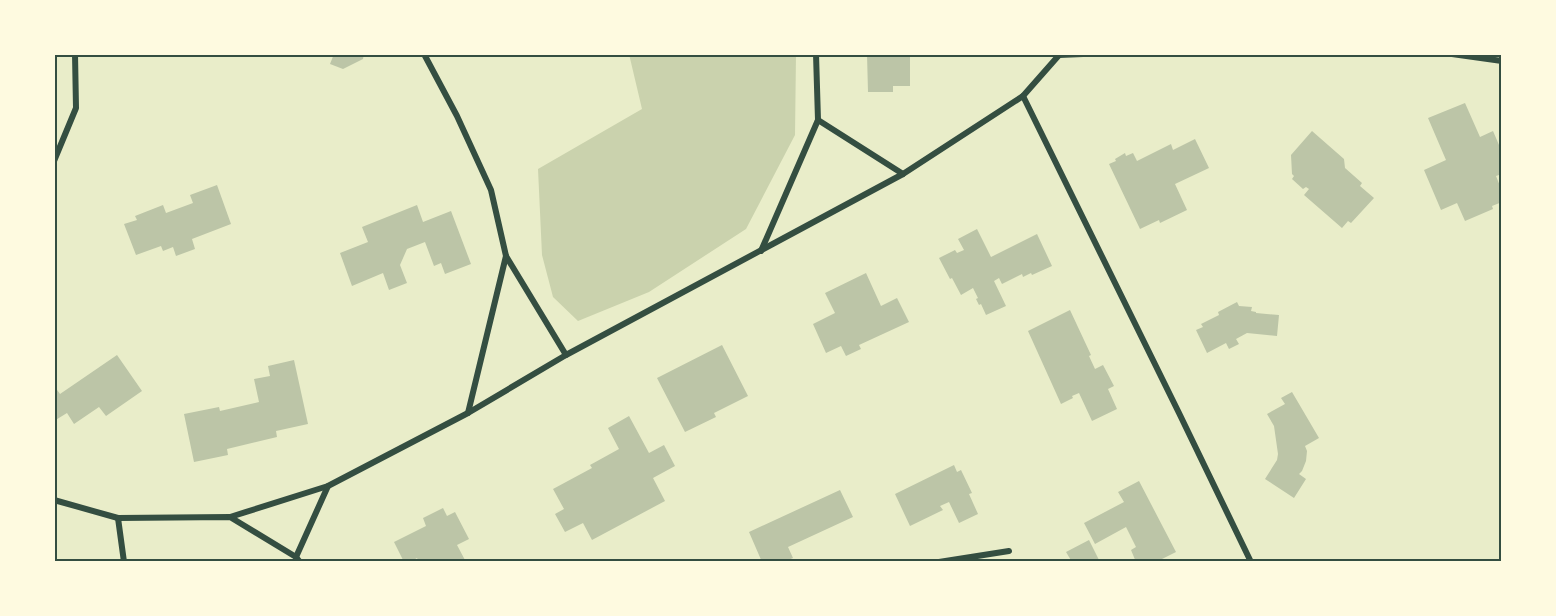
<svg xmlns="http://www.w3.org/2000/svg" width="1556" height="616" font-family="Arial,sans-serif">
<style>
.green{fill:#cad2ad}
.building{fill:#bcc5a7}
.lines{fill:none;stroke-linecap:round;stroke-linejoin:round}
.minor{stroke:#344e41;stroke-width:6}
.neatline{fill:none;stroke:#344e41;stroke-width:2}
</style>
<rect width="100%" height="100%" fill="#e9edc9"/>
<path class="green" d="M629,54h167l-1,81 -49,94 -97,63 -71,29 -25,-24 -11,-42 -4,-86 104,-60z"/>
<g class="building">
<path d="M334,54h30l-1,5 -20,10 -13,-5z"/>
<path d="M867,54h43v32h-17v6h-25z"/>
<path d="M1465,103l15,34 13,-6 9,21v22l-6,2 6,15v11l-10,4 1,3 -28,12 -8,-18 -16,7 -17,-40 22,-10 -18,-42z"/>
<path d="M1312,131l32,28 1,9 17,15 -2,3 14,12 -23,25 -3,-2 -6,7 -38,-33 5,-6 -3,-2 -3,2 -11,-10 2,-3 -2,-2 -1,-19z"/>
<path d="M1195,139l14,29 -34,16 12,26 -27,13 -1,-3 -19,9 -31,-65 7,-3 -1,-2 10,-6 1,3 7,-3 4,8 34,-17 2,6z"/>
<path d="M217,185l14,39 -39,15 3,10 -19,7 -3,-9 -10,4 -2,-5 -25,9 -12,-31 13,-4 -2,-4 28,-11 3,8 27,-10 -3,-8z"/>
<path d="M417,205l6,17 28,-11 20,53 -26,10 -4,-11 -7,3 -9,-24 -18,7 -7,16 7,18 -18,7 -6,-17 -31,13 -12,-33 28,-11 -6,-15z"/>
<path d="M977,229l14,28 46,-23 15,32 -20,9 -1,-2 -8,4 -1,-3 -20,10 -3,-6 -5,3 12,25 -20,9 -5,-11 -2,1 -3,-6 2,-1 -5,-10 -12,7 -9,-17 -2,1 -11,-21 16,-8 2,3 7,-3 -6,-11z"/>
<path d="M866,273l15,33 16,-8 12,24 -50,23 2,4 -15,7 -5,-10 -15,7 -13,-29 22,-11 -10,-20z"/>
<path d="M1237,302l2,4 13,1 -1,4 5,1v1l23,2 -2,21 -30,-3 -11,6 3,5 -10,5 -3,-6 -19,10 -11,-23 7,-3 -2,-3 18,-9 -1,-3z"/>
<path d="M1070,310l21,45 -2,1 6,13 8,-4 11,21 -6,3 9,20 -25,12 -13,-28 -7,3 1,2 -12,6 -33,-73z"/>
<path d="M722,345l26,51 -34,17 2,4 -31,15 -28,-54z"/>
<path d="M117,355l25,36 -36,25 -7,-9 -25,17 -7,-11 -13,8v-33l1,-1 5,7z"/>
<path d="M294,360l14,64 -32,7 1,6 -50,12 1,6 -34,7 -10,-48 35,-7 1,4 39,-9 -5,-23 16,-3 -2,-10z"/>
<path d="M1292,392l27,46 -14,8 2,5 -1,10 -4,10 -3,3 7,5 -12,19 -29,-19 12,-19 1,-6 -4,-28 -7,-12 18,-10 -4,-6z"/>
<path d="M629,416l20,37 15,-8 11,21 -22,12 12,23 -73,39 -9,-17 -18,9 -10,-18 9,-5 -11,-20 39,-21 -2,-3 29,-16 -11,-21z"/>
<path d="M954,465l3,7 4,-2 11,23 -3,1 9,20 -19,9 -10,-21 -9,4 3,4 -33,16 -15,-32z"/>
<path d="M1139,481l37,71 -20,10h-20l-5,-12 5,-3 -10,-20 -31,17 -11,-21 40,-21 -6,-10z"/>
<path d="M840,490l13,27 -65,30 5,11 -10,4h-21l-13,-30z"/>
<path d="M443,508l4,8 8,-4 14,27 -12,6 9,17h-47l-2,-4 -7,4h-6l-10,-20 32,-16 -3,-8z"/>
<path d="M1089,540l11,22h-28l-6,-10z"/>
</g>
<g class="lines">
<g class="minor">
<path d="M424,54l33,62 34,74 15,66 60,99"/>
<path d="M1452,54l50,7"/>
<path d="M1059,55l24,-1"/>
<path d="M1023,96l156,317 72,149"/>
<path d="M818,120l85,54"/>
<path d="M54,161l22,-53 -1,-54"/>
<path d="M761,251l57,-131 -2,-66"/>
<path d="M468,413l38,-157"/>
<path d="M54,500l64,18 112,-1 66,40 4,5"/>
<path d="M230,517l98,-31 140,-73 98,-58 337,-181 120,-78 37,-42"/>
<path d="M118,518l6,44"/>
<path d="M296,557l32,-71"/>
<path d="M939,562l70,-11"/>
</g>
</g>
<rect width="1556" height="616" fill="none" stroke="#fefae0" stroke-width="111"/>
<rect x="56" y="56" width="1444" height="504" class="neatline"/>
</svg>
